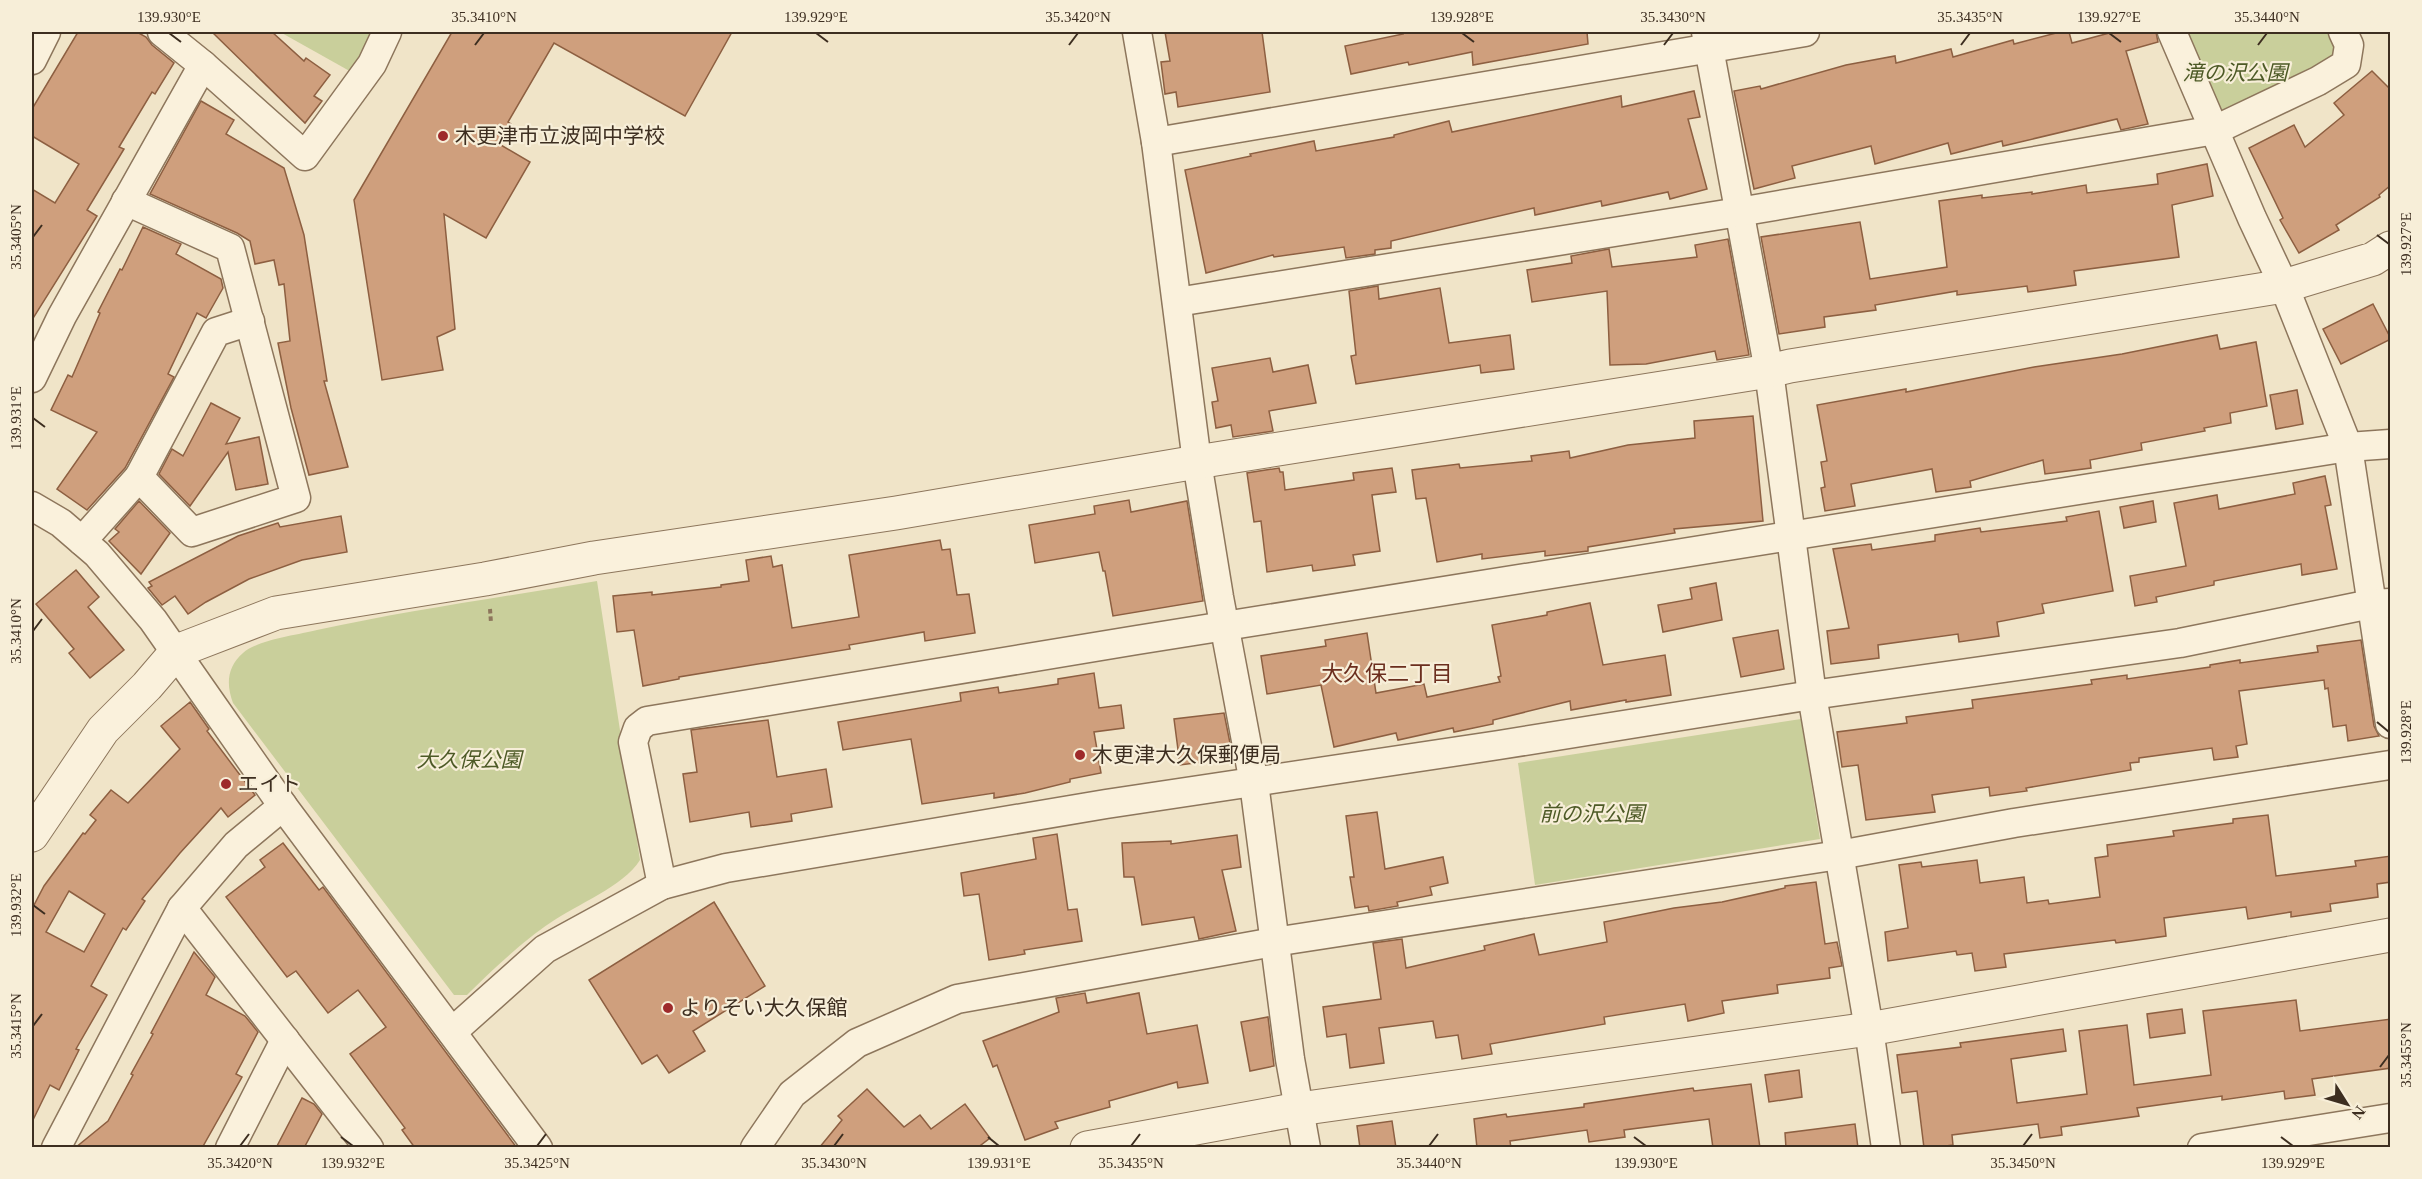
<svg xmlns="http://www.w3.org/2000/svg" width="2422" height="1179" font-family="'Times New Roman','Noto Sans JP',serif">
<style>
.green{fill:#c9cf9b}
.building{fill:#cf9f7d;stroke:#8d5f41;stroke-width:1.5;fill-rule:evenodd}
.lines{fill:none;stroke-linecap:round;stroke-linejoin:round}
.minor-casing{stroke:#8d765c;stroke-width:31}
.tertiary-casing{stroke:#8d765c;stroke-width:35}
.path{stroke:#8d765c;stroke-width:4;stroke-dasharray:4.5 3;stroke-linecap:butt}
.minor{stroke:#faf1dc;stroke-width:28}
.tertiary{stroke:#faf1dc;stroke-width:33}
.ticks{fill:none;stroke:#3d2e20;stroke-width:2}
.poi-dot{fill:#9e2a2b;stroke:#f7eed8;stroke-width:2}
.labels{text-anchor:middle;stroke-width:4.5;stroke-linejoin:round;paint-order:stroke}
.park-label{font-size:21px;font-style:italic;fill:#4d5a26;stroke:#f7eed8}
.poi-label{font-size:21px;fill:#3d2e20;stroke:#f7eed8;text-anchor:start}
.neighbourhood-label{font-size:22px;fill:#6b2e1e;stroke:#f7eed8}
.neatline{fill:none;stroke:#3d2e20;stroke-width:2}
.ticks-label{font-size:15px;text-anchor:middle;fill:#3d2e20}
</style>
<rect width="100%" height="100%" fill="#f0e4c8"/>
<g class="green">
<path d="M280,32h123l-32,51z"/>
<path d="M2169,32h164l13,32 -131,66z"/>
<path d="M597,581l43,279c-17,27 -63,44 -90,63 -26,17 -61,50 -83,72h-13l-221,-292c-7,-19 -6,-36 10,-50 14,-13 54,-18 74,-23 93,-20 187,-33 280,-49z"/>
<path d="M1801,719l19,120 -285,46 -17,-122z"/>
</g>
<g class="building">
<path d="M78,32h59l9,5 6,8 22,18 -19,31 -3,-2 -33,55 5,2 -37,61 10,6 -65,104v-131l23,14 24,-39 -47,-28v-27z"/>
<path d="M212,32h60l32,29 2,-3 24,17 -16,21 8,5 -17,22z"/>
<path d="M452,32h280l-47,84 -131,-73 -46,79 3,2 -12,20 31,18 -44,76 -42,-24 11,115 -18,8 6,33 -61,10 -28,-180z"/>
<path d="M1165,32h97l8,60 -92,15 -2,-15 -11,2 -4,-32 9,-1z"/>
<path d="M1402,32h185l1,12 -115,21 -1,-13 -63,13 -1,-3 -57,12 -6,-28 58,-12z"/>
<path d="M2060,32h9l3,11 41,-11h43l2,10 -32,9 22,73 -27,6 -4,-11 -114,27 -1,-5 -51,13 -3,-11 -73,21 -4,-18 -79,20 3,12 -41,11 -20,-98 26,-5 1,3 85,-24 49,-9 1,7 55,-14 2,8 60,-17 1,4z"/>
<path d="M2372,71l19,19v95l-12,10 1,2 -44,28 3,5 -40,23 -19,-33 3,-2 -34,-70 45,-23 11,22 39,-32 -10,-12z"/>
<path d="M1694,91l6,26 -12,2 19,70 -37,10 -2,-7 -66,14 -1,-5 -66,14 -1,-7 -143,33v7l-16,2v4l-29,4 -2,-11 -70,10 -1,-2 -67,18 -21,-103 66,-14 -1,-2 64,-13 2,10 78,-14v-2l55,-14 3,11 169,-36 1,11z"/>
<path d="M201,101l33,19 -8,14 58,34 20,67 23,146h-3l24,86 -39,8 -18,-67 -13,-65 12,-2 -6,-57 -5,1 -5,-25 -19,4 -5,-23 -13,-8 -87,-39z"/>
<path d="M2207,164l6,32 -41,9 7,52 -105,14 2,14 -48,7 -1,-6 -70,9v-4l-82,14 1,5 -52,7 1,10 -46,7 -18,-97 99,-15 10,57 77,-12 -8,-66 43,-6v3l50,-6v2l54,-9 1,8 71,-9 -1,-10z"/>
<path d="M143,227l38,17 -5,10 45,25 2,9 -17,30 -9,-5 -29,61 6,3 -49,91 -38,42 -30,-21 40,-57 -46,-22 17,-35 4,2 28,-64 -2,-1 22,-43 2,1z"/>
<path d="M1728,239l21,116 -32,5 -2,-9 -69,13 -36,1 -3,-74 -75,11 -5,-32 45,-7 -1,-7 38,-7 3,18 85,-10 -2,-12z"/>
<path d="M1378,286l1,13 61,-11 9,55 61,-8 4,34 -33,4 -1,-8 -124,19 -5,-28 5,-1 -7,-64z"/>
<path d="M2373,304l18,35 -50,25 -18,-35z"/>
<path d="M2217,335l3,14 36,-7 11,64 -37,7 1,10 -27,5 1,3 -64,12 1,7 -52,10 1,8 -46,6 -2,-14 -73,21 1,6 -35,5 -4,-23 -81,15 4,22 -30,5 -4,-23 4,-1 -4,-25 6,-1 -10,-56 89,-16v3l128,-25 88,-13z"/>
<path d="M1270,358l3,14 35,-7 8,38 -47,8 4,20 -40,6 -2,-12 -15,3 -4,-26 6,-1 -6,-33z"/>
<path d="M2297,390l6,34 -27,5 -6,-34z"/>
<path d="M211,403l29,15 -14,26 33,-7 9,47 -32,6 -8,-38 -38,54 -31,-32 13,-25 11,7z"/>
<path d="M1753,416l10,105 -89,8 1,4 -87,14v4l-43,5v-5l-63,8v-5l-45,8 -11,-64 -10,1 -4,-29 47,-6 1,4 72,-7 -1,-5 38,-5 1,7 58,-13 67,-7 -1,-17z"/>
<path d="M1279,468l1,4h3l2,18 69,-10 -1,-7 39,-5 4,24 -24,3 8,56 -27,4 2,10 -42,6 -1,-6 -45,7 -6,-51 -7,1 -7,-49z"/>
<path d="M2325,476l6,29 -6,1 12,63 -35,6 -1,-11 -87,17v4l-58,12 1,5 -22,4 -5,-30 56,-10 -12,-63 43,-8 2,14 76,-15 -2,-11z"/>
<path d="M1129,500l2,12 56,-11 16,100 -90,15 -8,-45h-2l-4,-19 -64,11 -6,-38 66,-11 -1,-8z"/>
<path d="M139,501l31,32 -29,41 -32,-33 10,-9 -4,-3z"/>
<path d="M2153,501l3,21 -32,6 -4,-21z"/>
<path d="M2099,511l14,80 -71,13 2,9 -47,9 2,14 -40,6 -1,-8 -80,11 1,13 -48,6 -4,-33 22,-3 -16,-79 38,-5 1,6 63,-9v-6l45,-7 1,4 86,-11 -1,-4z"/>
<path d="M341,516l6,36 -45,8 -53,19 -43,23 -18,12 -13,-18 -13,9 -14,-17 4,-2 -3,-4 89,-46 40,-13 2,4z"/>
<path d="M940,540l2,10 8,-1 7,46 12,-1 6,39 -50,8 -1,-9 -75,13 1,4 -171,28v2l-36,7 -9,-56 -17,2 -4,-36 39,-4v3l69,-8v-2l28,-4 -3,-21 25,-4 2,11 9,-2 10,63 67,-11 -10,-62z"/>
<path d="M76,570l23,27 -11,10 36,43 -34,28 -21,-25 5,-4 -38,-45z"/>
<path d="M1716,583l6,37 -59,12 -5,-27 34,-6 -2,-11z"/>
<path d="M1590,603l13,62 62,-10 6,40 -45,7v-2l-55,10 -1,-9 -77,19v4l-39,8 -1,-4 -55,12 -2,-7 -62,14 -13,-62 -54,9 -6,-38 65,-10 -1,-6 42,-7 9,60 48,-9 3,13 73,-15 -2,-5 3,-1 -9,-51 55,-10v-3z"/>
<path d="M1778,630l6,39 -43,8 -8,-39z"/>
<path d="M2361,640l13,86 5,10 -31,5 -2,-16 -13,2 -5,-39 -3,1 -1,-9 -85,11 8,53 -11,2 2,11 -24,3 -2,-12 -73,10v4l-9,1 1,7 -105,18 1,3 -37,5 -1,-9 -57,8 3,17 -69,8 -8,-55 -16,2 -5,-35 70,-9 -1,-6 67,-9 -1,-8 120,-16 -1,-4 36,-5v4l83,-12v-2l30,-5v3l78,-11 -1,-6z"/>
<path d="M1094,673l5,35 22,-3 3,23 -30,4 7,41 -31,6v3l-45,11 -31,5v-5l-72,11 -11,-65 -68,11 -5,-28 123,-21 -1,-8 38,-6 1,6 59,-9v-5z"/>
<path d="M190,702l19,27 -2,2 48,64 -27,22 -7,-9 -41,45 -38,46 3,2 -19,29 -3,-2 -32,58 16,9 -31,54 3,1 -20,40 -9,-5 -18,37v-213l12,-23 39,-53 2,1 11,-14 -6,-5 21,-25 17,13 52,-54 -19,-23zM69,891l36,23 -21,38 -38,-20z"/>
<path d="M1224,713l9,45 -53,7 -6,-46z"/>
<path d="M768,720l9,57 49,-8 6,38 -41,7 1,7 -41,6 -2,-15 -59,10 -7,-48 14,-2 -6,-42z"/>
<path d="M1377,812l8,57 58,-12 5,26 -18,4 2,8 -35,7 1,4 -29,5 -1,-5 -13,2 -5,-31h4l-8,-61z"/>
<path d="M2268,815l8,61 80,-10 -1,-5 36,-5v26l-14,2 1,13 -48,7 1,7 -40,6v-5l-43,7 -2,-12 -82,11 2,18 -50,7 -1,-3 -111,14 2,13 -31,4 -3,-18 -15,2 -1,-4 -68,10 -3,-29 23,-4 -9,-63 22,-3 1,5 55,-7 3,23 44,-6 3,26 21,-3 1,4 51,-7 -5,-39 13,-2 -1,-11 67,-9 -1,-5 60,-8v-4z"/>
<path d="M1057,834l11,76 9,-1 5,32 -58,9 1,4 -36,6 -10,-66 -15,2 -3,-23 75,-14 -3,-21z"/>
<path d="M1237,835l4,32 -19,3 14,61 -37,8 -5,-22 -52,8 -8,-48h-10l-2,-34 49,-2v3z"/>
<path d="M283,843l36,47 4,-3 194,261h-102l-13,-18 3,-2 -55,-74 36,-27 -28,-37 -30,23 -32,-42 -9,6 -61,-80 39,-30 -5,-7z"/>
<path d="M1816,882l9,62 12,-2 5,24 -13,2 1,10 -53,7 1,8 -56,8 2,12 -36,8 -3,-17 -81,13 1,7 -115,20 2,10 -30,5 -4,-24 -22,3 -3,-17 -54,7 5,35 -34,5 -4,-34 -19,3 -4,-30 58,-8 -8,-56 29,-4 4,29 79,-18 -1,-4 50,-12 5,21 68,-13 -3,-20 70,-14 48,-6 63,-14v-2z"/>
<path d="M714,902l51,84 -72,45 12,20 -36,22 -12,-18 -15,9 -53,-84z"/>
<path d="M194,952l21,25 -9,18 39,21 13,16 -22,42 6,3 -40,71h-127l33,-27 25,-46 -2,-1 22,-40 -2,-1z"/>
<path d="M1085,993l2,10 52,-10 8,41 50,-9 11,58 -30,5 -1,-6 -68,19 1,6 -55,15 3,6 -33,12 -28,-75 -4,2 -10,-26 76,-29 -3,-14z"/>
<path d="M2296,1000l4,31 91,-12v49l-79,11 3,16 -30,4 -1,-8 -62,9v-4l-85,12 2,8 -78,11 1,8 -22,3 -2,-14 -86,11 1,10 -22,3h-7l-7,-57 -15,2 -5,-38 64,-8 -1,-4 103,-14 3,22 -55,8 6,44 70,-9 -8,-63 48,-6 7,60 77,-10 -8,-64z"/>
<path d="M2182,1009l3,24 -35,5 -3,-24z"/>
<path d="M1268,1017l6,49 -24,5 -9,-49z"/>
<path d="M1799,1070l3,27 -33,5 -4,-27z"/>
<path d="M1751,1084l9,64h-47l-4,-29 -85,11 1,7 -36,5 -2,-12 -77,11 1,7h-34l-3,-29 32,-5 1,3 77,-10v-3l109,-16 1,3z"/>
<path d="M867,1089l37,38 16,-12 11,14 34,-25 25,34 -13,10h-158l23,-28 -4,-4z"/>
<path d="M302,1098l12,6 8,10 -18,34h-28z"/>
<path d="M1392,1121l4,27h-36l-3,-22z"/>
<path d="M1855,1124l3,24h-72l-1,-15z"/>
</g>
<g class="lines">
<g class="minor-casing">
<g id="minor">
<path d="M1137,32l19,110 41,320 22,135 35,186 36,276 16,89"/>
<path d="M1706,32l63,339 43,324 57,334 17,119"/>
<path d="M2172,32l80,186 32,68 64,161 42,277"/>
<path d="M32,60l14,-28"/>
<path d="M203,65l102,91 67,-92 15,-32"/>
<path d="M1156,142l649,-110"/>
<path d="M1177,302l562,-90 476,-82 103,-49 28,-17 3,-19 -6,-13"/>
<path d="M32,378l30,-62 141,-251 -41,-33"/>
<path d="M139,477l77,-145 34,-11"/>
<path d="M32,506l29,17 36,31 56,66 130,186 255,342"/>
<path d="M82,541l57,-64 53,55 104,-34 -66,-250 -104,-47"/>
<path d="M662,885l-29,-143 5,-14 9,-7 490,-81 1211,-193 42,-3"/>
<path d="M182,908l187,240"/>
<path d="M452,1032l93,-83 117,-64 64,-17 380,-64 393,-59 313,-50 368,-52 191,-39 19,-1"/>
<path d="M56,1148l126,-240 54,-63 47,-39"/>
<path d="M230,1148l55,-108"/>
<path d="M755,1148l37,-54 65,-51 100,-44 317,-57 565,-87 175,-32 376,-58"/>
<path d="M2202,1148l188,-30"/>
</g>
</g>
<g class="tertiary-casing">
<g id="tertiary">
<path d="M32,835l71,-105 44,-44 30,-35 99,-38 209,-34 109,-21 302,-45 301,-51 572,-91 21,-5 494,-80 89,-27 17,-11"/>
<path d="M1087,1148l212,-39 570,-80 521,-94"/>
</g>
</g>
<path class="path" d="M490,609l1,14"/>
<use href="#minor" class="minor"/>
<use href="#tertiary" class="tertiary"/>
</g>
<path class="ticks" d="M169,33l12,9M816,33l12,9M1462,33l12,9M2109,33l12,9M475,45l9,-12M1069,45l9,-12M1664,45l9,-12M1961,45l9,-12M2258,45l9,-12M2377,235l12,9M33,237l9,-12M33,418l12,9M33,631l9,-12M2377,722l12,10M33,905l12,9M33,1026l9,-12M2380,1067l9,-12M341,1137l12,9M988,1137l11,9M1634,1137l12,9M2281,1137l12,9M240,1146l9,-12M537,1146l9,-12M834,1146l9,-12M1131,1146l9,-12M1429,1146l9,-12M2023,1146l9,-12"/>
<g class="poi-dot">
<circle cx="443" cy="136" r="6"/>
<circle cx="1080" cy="755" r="6"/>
<circle cx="226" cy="784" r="6"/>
<circle cx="668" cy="1008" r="6"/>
</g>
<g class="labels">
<g class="park-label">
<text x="2235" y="80">滝の沢公園</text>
<text x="469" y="767">大久保公園</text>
<text x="1592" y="821">前の沢公園</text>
</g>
<g class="poi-label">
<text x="455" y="143">木更津市立波岡中学校</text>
<text x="1092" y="762">木更津大久保郵便局</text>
<text x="238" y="791">エイト</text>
<text x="680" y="1015">よりそい大久保館</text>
</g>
<g class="neighbourhood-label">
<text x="1387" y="681">大久保二丁目</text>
</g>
</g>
<rect width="2422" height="1179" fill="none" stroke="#f7eed8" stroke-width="66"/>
<g transform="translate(2347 1104) rotate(127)" stroke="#f7eed8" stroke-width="4.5" paint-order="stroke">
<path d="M0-4.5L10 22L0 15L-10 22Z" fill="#3d2e20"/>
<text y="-9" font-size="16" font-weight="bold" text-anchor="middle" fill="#3d2e20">N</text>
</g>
<rect x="33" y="33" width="2356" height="1113" class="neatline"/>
<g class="ticks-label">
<text x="169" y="22">139.930°E</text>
<text x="484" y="22">35.3410°N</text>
<text x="816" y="22">139.929°E</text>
<text x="1078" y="22">35.3420°N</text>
<text x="1462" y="22">139.928°E</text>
<text x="1673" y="22">35.3430°N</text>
<text x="1970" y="22">35.3435°N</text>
<text x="2109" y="22">139.927°E</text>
<text x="2267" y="22">35.3440°N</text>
<text transform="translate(16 237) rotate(-90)" y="5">35.3405°N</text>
<text transform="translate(2406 244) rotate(-90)" y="5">139.927°E</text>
<text transform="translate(16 418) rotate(-90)" y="5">139.931°E</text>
<text transform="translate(16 631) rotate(-90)" y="5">35.3410°N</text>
<text transform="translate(2406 732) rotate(-90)" y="5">139.928°E</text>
<text transform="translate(16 905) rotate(-90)" y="5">139.932°E</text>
<text transform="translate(16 1026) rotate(-90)" y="5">35.3415°N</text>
<text transform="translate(2406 1055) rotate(-90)" y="5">35.3455°N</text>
<text x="240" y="1168">35.3420°N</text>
<text x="353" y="1168">139.932°E</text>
<text x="537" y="1168">35.3425°N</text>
<text x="834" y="1168">35.3430°N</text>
<text x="999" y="1168">139.931°E</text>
<text x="1131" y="1168">35.3435°N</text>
<text x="1429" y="1168">35.3440°N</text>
<text x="1646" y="1168">139.930°E</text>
<text x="2023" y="1168">35.3450°N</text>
<text x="2293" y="1168">139.929°E</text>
</g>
</svg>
